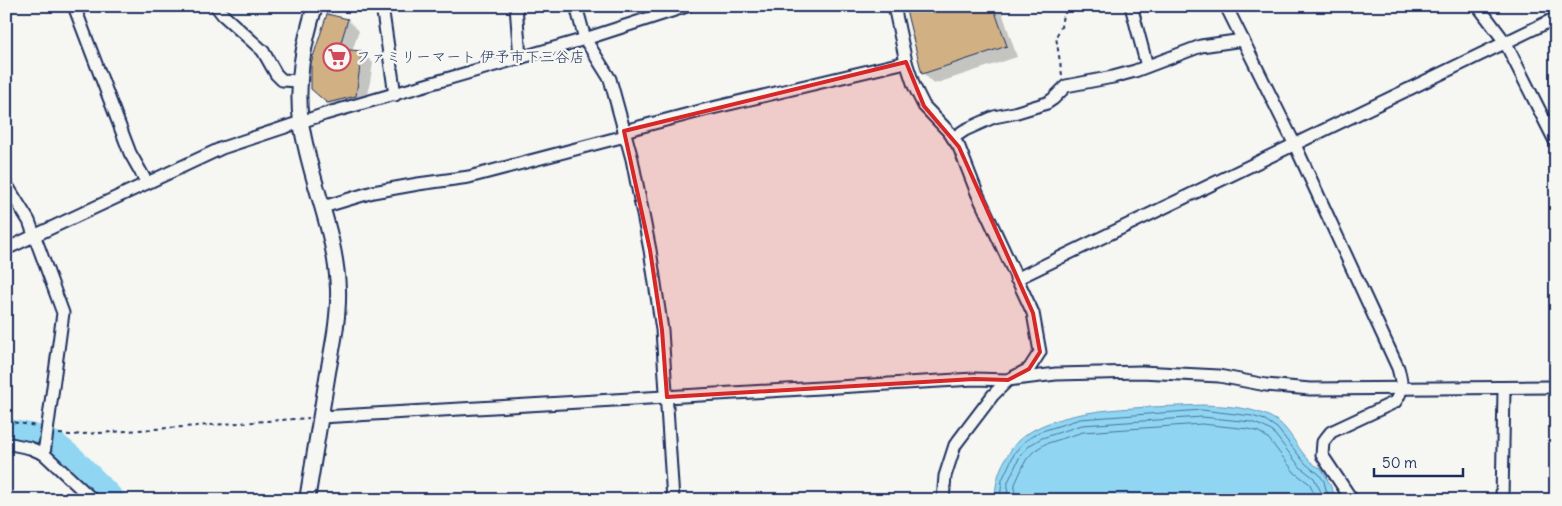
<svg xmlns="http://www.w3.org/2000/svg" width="1562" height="506" font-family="Delius,'Klee One',sans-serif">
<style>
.water{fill:#90d6f2;stroke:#6193b7}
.shadow{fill:#0003}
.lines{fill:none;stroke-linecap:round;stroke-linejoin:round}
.shore{stroke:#4a7299;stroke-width:1}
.river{stroke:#90d6f2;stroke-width:21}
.building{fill:#d1b084;stroke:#1b2f5e}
.minor-casing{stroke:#1b2f5e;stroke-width:15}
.tertiary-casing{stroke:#1b2f5e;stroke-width:18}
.path{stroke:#1b2f5e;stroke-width:2;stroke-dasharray:4 4;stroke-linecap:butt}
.minor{stroke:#f6f6f2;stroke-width:11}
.tertiary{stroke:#f6f6f2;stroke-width:14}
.marked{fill:#d62828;fill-opacity:0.2;stroke:#d62828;stroke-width:4;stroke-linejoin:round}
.labels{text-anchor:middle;stroke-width:5;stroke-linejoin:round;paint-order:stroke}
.poi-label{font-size:15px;fill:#1b2f5e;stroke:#f6f6f2;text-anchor:start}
</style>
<rect width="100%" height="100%" fill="#f6f6f2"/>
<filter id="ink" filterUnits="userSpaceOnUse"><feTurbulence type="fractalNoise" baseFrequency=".02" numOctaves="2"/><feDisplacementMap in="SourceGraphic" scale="10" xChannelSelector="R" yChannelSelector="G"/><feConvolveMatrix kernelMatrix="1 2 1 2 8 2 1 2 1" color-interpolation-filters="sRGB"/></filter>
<g filter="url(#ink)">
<path class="water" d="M1202,405c25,1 57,2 78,18 14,12 24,40 41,45 7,10 10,21 17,32h-343c0,-14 3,-28 10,-40 5,-9 10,-18 19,-24 42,-31 126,-28 178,-31z"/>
<g class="shadow">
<path d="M906,6h94l17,51 -83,27 -11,-11z"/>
<path d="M328,15l20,5 11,11 -7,20 10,1 11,11 -7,44 -27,7 -15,-14z"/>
</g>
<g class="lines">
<g class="shore">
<path d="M1000,500l2,-20 13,-28 10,-11 14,-9 41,-13 122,-9 50,6 13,4 12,8 28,35 8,7 5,3 6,8 2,9 6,10"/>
<path d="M1007,500l1,-18 12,-26 10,-11 12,-7 40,-13 120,-8 49,5 11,4 11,6 27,35 14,11 11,22"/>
<path d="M1014,500l1,-16 11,-24 8,-9 11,-7 38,-12 119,-8 47,5 10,3 9,6 27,35 15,11 6,16"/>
</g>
<path class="river" d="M6,429l27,5 22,8 20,16 41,42"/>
</g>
<g class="building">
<path d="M905,6h88l14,40 -85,28z"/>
<path d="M327,14l21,5 -9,30 23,2 -6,45 -29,7 -16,-14v-26z"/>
</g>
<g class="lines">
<g class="minor-casing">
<g id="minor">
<path d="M74,6l56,147 17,30"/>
<path d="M216,6l7,9 40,36 13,23 6,6 17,1"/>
<path d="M382,6l13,89"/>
<path d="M516,6l4,52"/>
<path d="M576,6l9,33 25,40 22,80 18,91 12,80 11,170"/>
<path d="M894,6l12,56 8,24 10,20 25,26 10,15 18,46 56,120 7,39 -11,17 -21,11 -15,15 -38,50 -10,31 -2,24"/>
<path d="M1131,6l16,60"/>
<path d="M1226,6l69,139 103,223c4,15 6,22 -3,34l-64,30 -8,10 -1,13 30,45"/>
<path d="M1478,6l27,36 51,101"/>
<path d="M624,131l80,-21 202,-48"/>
<path d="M953,138l12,-8 29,-13 20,-4 33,-10 6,-4 13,-13 47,-9 22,-6 66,-25 42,-6"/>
<path d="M6,184l23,37 34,92 -19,141"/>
<path d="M323,207l50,-15 45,-8 51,-7 156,-41"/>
<path d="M6,249l216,-101 103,-34 260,-75 102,-33"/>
<path d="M1016,279l540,-261"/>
<path d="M321,417l653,-38 34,1 48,-6 85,-2 78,4 47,9 44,4 246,-2"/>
<path d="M6,443l24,5 14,6 49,46"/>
<path d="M1502,500l2,-111"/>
</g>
</g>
<g class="tertiary-casing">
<path id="tertiary" d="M307,500c7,-43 14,-85 21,-128 5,-27 11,-55 10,-83 -2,-58 -29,-110 -37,-167 -5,-40 2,-77 14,-116"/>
</g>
<g class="path">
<path d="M1062,75l-6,-38 5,-10 2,-13 12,-8"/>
<path d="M6,421l30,5"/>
<path d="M59,434l11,1 239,-17"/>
</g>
<use href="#minor" class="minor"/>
<use href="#tertiary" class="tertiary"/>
</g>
</g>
<path class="marked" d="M906,62l18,44 35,41 74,166 7,39 -11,17 -21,11 -34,-1 -307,18 -5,-67 -12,-80 -26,-119z"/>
<defs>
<g id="supermarket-ring" transform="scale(1.4375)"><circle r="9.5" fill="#f6f6f2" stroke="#d1495b" stroke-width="1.5"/><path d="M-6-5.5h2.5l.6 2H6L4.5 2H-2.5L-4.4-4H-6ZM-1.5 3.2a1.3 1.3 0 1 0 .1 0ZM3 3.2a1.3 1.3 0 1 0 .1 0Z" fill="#d1495b"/></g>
</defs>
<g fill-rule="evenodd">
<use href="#supermarket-ring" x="337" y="57"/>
</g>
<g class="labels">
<g class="poi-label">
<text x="356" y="62">ファミリーマート 伊予市下三谷店</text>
</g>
</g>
<rect width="1562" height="506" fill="none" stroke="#f6f6f2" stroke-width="25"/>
<rect x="12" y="12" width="1537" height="481" fill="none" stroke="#1b2f5e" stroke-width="2" filter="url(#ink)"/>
<path d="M1374 468v8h89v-8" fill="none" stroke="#1b2f5e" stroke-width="2.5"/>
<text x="1382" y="468" font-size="15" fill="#1b2f5e" stroke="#f6f6f2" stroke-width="4" paint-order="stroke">50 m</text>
</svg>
